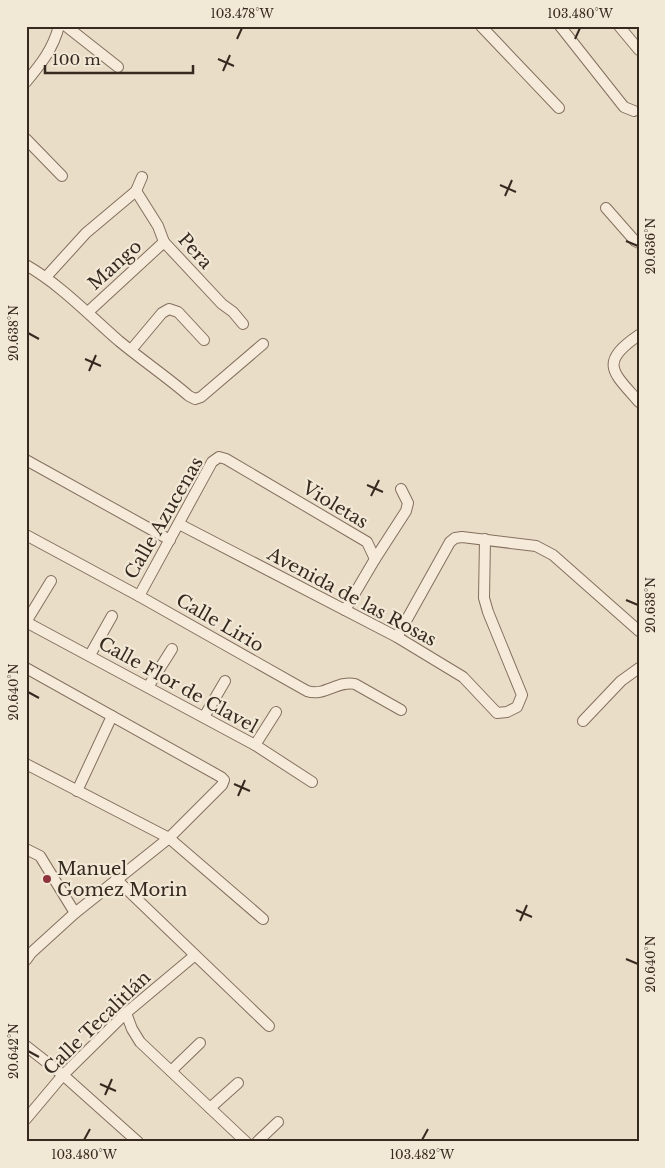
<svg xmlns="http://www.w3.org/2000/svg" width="665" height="1168" font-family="'Libre Baskerville',serif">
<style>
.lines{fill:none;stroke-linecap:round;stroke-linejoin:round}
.minor-casing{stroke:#846f5e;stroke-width:12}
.minor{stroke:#f6ebda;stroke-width:10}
.ticks{fill:none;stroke:#362920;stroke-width:2}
.poi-dot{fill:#8e343c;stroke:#f2e8d6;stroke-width:2}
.labels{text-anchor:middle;stroke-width:4.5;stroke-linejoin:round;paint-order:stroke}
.street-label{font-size:18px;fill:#362920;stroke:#f2e8d6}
.poi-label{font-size:18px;fill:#362920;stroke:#f2e8d6;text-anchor:start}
.neatline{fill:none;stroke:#362920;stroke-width:2}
.ticks-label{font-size:12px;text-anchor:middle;fill:#362920}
</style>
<rect width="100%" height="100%" fill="#eaddc7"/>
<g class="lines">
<g class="minor-casing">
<g id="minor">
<path d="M66,26l52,41"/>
<path d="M481,26l78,82"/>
<path d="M560,26l64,81 10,4"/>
<path d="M619,26l20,24"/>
<path d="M26,82c15,-18 27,-33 33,-56"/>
<path d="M26,139l36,37"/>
<path d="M136,191l22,35 6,16 58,62 11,8 10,12"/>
<path d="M606,208l29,33 4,2"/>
<path d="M26,265c35,20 63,50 93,76 23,19 48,36 70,55l6,3 6,-2 62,-53"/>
<path d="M46,277l40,-44 50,-42 6,-14"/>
<path d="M88,312l76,-70"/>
<path d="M639,335c-41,28 -26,37 0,67"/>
<path d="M131,350l31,-37 7,-4 9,3 26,28"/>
<path d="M26,460l144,80"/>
<path d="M179,524l218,113 66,40 34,36 10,-1 10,-5 5,-12 -34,-83 -4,-14 1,-59"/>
<path d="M26,535l113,61 168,95c17,6 31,-11 48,-7l46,26"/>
<path d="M139,596l73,-134 7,-5 7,2 141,83 8,17"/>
<path d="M345,610l30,-51 31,-48 2,-8 -7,-14"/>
<path d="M26,622l229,123 57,37"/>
<path d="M26,622l25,-41"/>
<path d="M397,637l53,-95 5,-4 7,-1 74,9 17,9 86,76"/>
<path d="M90,655l22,-39"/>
<path d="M26,668l195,109 3,3 -2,5 -53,53 -94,75 -44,40 -5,7"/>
<path d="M148,687l24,-38"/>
<path d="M204,717l21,-36"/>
<path d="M583,721l38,-40 18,-13"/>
<path d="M255,745l21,-33"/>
<path d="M26,764l143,74 94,81"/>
<path d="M77,791l35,-75"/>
<path d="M26,849l14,7 35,57"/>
<path d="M116,879l153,147"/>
<path d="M126,1013l6,16 8,13 106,100"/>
<path d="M26,1046l37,29 75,67"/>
<path d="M171,1071l29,-28"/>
<path d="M210,1108l28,-25"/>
<path d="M26,1119l37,-44 63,-62 68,-57"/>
<path d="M257,1142l21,-20"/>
</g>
</g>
<use href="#minor" class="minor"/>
</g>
<path class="ticks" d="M237,39l5,-11M575,39l5,-11M218,59l16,7M223,71l7,-16M500,185l16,7M505,196l7,-16M626,241l12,5M28,333l11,6M85,359l16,7M89,371l7,-16M367,485l16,7M371,496l8,-16M626,600l12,5M28,692l11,6M234,784l16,7M238,796l7,-16M516,910l16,7M520,921l7,-16M626,959l12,5M28,1051l11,6M100,1084l16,7M105,1095l7,-16M84,1140l6,-11M422,1140l6,-11"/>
<circle class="poi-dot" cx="47" cy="879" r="5"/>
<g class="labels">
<g class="street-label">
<text transform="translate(195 251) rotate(48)" y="6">Pera</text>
<text transform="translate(115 265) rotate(-42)" y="6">Mango</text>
<text transform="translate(335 505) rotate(31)" y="6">Violetas</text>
<text transform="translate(164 518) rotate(-60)" y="6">Calle Azucenas</text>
<text transform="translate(352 597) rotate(28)" y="6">Avenida de las Rosas</text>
<text transform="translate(220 623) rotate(30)" y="6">Calle Lirio</text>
<text transform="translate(178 685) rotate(29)" y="6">Calle Flor de Clavel</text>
<text transform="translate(97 1023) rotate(-44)" y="6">Calle Tecalitlán</text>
</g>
<g class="poi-label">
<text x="57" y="875">Manuel<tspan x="57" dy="21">Gomez Morin</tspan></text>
</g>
</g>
<rect width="665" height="1168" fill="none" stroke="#f2e8d6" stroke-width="55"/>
<path d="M45 65v8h148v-8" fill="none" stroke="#362920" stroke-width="2.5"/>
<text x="52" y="65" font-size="15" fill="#362920" stroke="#f2e8d6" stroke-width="4" paint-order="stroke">100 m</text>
<rect x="28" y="28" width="610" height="1112" class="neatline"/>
<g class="ticks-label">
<text x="242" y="18">103.478°W</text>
<text x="580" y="18">103.480°W</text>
<text transform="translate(651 246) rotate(-90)" y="4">20.636°N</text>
<text transform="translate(14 333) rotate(-90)" y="4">20.638°N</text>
<text transform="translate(651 605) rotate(-90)" y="4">20.638°N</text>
<text transform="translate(14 692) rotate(-90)" y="4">20.640°N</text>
<text transform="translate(651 964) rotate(-90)" y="4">20.640°N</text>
<text transform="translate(14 1051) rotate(-90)" y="4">20.642°N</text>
<text x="84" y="1159">103.480°W</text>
<text x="422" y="1159">103.482°W</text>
</g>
</svg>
